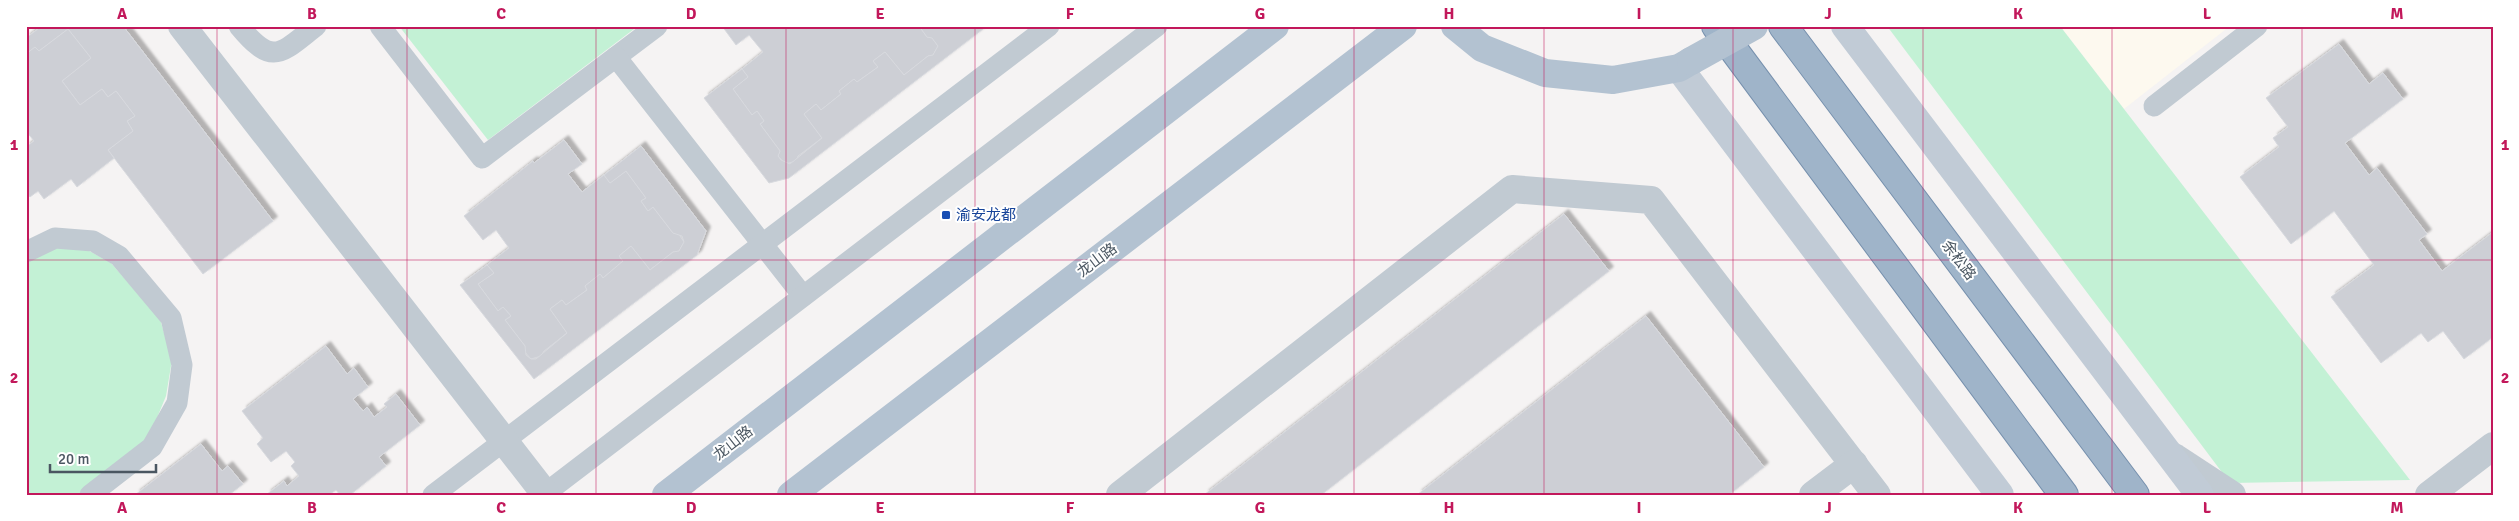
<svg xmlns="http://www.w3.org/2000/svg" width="2519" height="521" font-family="Signika,'Noto Sans SC',sans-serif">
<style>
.commercial{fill:#fdf9ef}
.green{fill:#c3f1d5}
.building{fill:#cdcfd5;stroke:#d7d9de;filter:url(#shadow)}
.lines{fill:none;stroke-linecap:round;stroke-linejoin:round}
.trunk-casing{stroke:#7690ad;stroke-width:30}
.service{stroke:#c1cad2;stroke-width:21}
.minor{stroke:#c1cad2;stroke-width:28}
.tertiary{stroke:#c1cad2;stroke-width:28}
.secondary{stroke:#c1cbd6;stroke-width:28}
.primary{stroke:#b3c2d1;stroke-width:28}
.trunk{stroke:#9fb4c9;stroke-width:28}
.primary-bridge{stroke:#b3c2d1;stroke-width:28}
.grid{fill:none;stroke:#c2185b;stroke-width:1;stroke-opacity:0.55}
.transit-dot{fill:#1a4fb4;stroke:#fff;stroke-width:2}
.labels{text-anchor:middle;stroke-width:4;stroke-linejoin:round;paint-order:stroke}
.transit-label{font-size:15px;fill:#164399;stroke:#fff;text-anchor:start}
.street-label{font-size:15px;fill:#4a5661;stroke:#fff}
.neatline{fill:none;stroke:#c2185b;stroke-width:2}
.grid-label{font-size:16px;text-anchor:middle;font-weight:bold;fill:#c2185b}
</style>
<defs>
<filter id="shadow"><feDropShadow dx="4.5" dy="-4.5" stdDeviation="1" flood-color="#0004"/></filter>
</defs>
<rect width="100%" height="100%" fill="#f5f3f3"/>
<path class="commercial" d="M2060,26h170l-106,83z"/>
<g class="green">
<path d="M399,26h239l-150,114z"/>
<path d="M1887,26h173l350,454 -180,3z"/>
<path d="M51,248h33l27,15 49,56 12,41 -6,36 -19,46 -70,53h-51v-235z"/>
</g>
<g class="building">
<path d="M42,26h81l150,195 -70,53 -95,-124 25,-19 -6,-10 8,-5 -19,-25 -8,6 -6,-8 -22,16 -18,-24 29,-23 -23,-29 -29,22 -4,-4 -9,7v-16z"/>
<path d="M722,26h197l8,11 5,1 6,8 -5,9 -5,1 -24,19 -19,-23 -12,9 5,6 -21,15 -3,-3 -15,12 2,3 -20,16 -5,-6 -12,10 18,24 -24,18 -2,5 -11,3 -7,-8 2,-5 -20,-27 4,-3 -7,-10 -5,4 -19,-26 15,-12 -6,-8 21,-17 -14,-17 -13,10z"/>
<path d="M919,26h68l-198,152 -20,5 -65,-85 38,-29 6,8 -15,12 19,26 5,-4 7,10 -4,3 20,27 -2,5 3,4 9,4 32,-26 -18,-24 12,-10 5,6 20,-16 -2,-3 15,-12 3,3 21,-15 -5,-6 12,-9 19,23 24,-19 5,-1 5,-9 -6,-8 -5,-1z"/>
<path d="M68,29l23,29 -29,23 18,24 22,-16 6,8 8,-6 19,25 -8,5 6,10 -25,19 6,8 -37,29 -6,-8 -27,20 -6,-8 -8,6 -4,-5v-45l8,-6 -8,-10v-77l9,-7 4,4z"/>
<path d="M2339,44l30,40 14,-11 20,26 -58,44 24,32 8,-7 50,66 -8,6 23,31 51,-39v105l-29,22 -21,-28 -15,11 -7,-9 -40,30 -50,-66 43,-32 -40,-54 -43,33 -51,-67 39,-30 -6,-9 15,-11 -22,-29z"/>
<path d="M564,140l18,24 -14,10 14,18 22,-17 6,8 16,-12 20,27 -5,3 7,10 5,-4 20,26h5l6,9 -5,9 -6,1 -23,18 -19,-24 -12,10 4,5 -20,17 -3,-4 -15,12 2,4 -21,15 -4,-5 -12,9 17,24 -23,18 -3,5 -10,3 -7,-8 1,-5 -20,-26 6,-4 -8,-9 -5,4 -20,-27 16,-11 -7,-8 22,-17 -13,-18 -13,10 -19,-24 69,-55 1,2z"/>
<path d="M641,146l65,85 -9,24 -163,124 -74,-94 27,-20 7,8 -16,11 20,27 5,-4 8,9 -6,4 20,26 1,9 5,4h5l31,-26 -17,-24 12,-9 4,5 21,-15 -2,-4 15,-12 3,4 20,-17 -4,-5 12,-10 19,24 23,-18 6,-1 5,-9 -2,-6 -9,-3 -20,-26 -5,4 -7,-10 5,-3 -20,-27 -16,12 -6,-8z"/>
<path d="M1564,214l45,57 -288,224h-117z"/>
<path d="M1646,316l118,151 -35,28h-312z"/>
<path d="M326,346l21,28 7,-6 14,19 -15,12 10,12 4,-4 7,10 13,-10 -3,-3 12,-10 24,31 -41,32 7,9 -36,29h-10l-4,-5 -7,5h-63l18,-14 3,5 12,-10 -8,-10 4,-4 -9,-11 -15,11 -14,-18 6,-6 -21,-27z"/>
<path d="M201,444l21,27 6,-5 15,18 -14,11h-94z"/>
</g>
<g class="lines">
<g class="trunk-casing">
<g id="trunk">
<path d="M1716,26l348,469"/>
<path d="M1783,26l352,469"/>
</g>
</g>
<g class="service">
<path d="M239,26c34,41 41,28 77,0"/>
<path d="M380,26l102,132 175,-132"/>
<path d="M616,57l187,239"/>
<path d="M2154,106l103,-80"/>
<path d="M26,252l29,-14 38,3 26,15 52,62 11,47 -5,38 -25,44 -62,48"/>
<path d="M433,495l616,-469"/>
<path d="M543,495l614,-469"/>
</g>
<g class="minor">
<path d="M182,26l364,469"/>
<path d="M1120,495l392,-306 139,11 226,295"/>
<path d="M1813,495l41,-31"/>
</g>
<g class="tertiary">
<path d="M2174,457l58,38"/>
<path d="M2429,495l64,-49"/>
</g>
<g class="secondary">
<path d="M1845,26l355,469"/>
<path d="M1679,68l321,427"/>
</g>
<g class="primary">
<path d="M1455,26l27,22 63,25 68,7 66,-12 12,-7"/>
<path d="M666,495l609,-469"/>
<path d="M791,495l612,-469"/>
</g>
<use href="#trunk" class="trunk"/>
<path class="primary-bridge" d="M1691,61l63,-35"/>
</g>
<path class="grid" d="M217,26v469M407,26v469M596,26v469M786,26v469M975,26v469M1165,26v469M1354,26v469M1544,26v469M1733,26v469M1923,26v469M2112,26v469M2302,26v469M26,260h2467"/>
<rect class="transit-dot" x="941" y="210" width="10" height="10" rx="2.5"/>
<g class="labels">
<g class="transit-label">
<text x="956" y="220">渝安龙都</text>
</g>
<g class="street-label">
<text transform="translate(1097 260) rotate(-37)" y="5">龙山路</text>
<text transform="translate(1959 260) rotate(53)" y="5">余松路</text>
<text transform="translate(733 443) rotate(-38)" y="5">龙山路</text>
</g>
</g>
<rect width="2519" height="521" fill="none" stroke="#ffffff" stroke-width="55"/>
<path d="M50 464v8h106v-8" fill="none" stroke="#4a5661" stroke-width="2.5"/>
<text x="58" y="464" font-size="15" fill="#4a5661" stroke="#ffffff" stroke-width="4" paint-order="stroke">20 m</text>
<rect x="28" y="28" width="2464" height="466" class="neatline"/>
<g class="grid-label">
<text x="122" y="19">A</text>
<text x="312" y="19">B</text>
<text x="501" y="19">C</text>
<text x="691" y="19">D</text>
<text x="880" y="19">E</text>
<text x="1070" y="19">F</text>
<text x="1260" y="19">G</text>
<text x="1449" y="19">H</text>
<text x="1639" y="19">I</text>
<text x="1828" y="19">J</text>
<text x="2018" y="19">K</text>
<text x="2207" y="19">L</text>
<text x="2397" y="19">M</text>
<text x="14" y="150">1</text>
<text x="2505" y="150">1</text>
<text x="14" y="383">2</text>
<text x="2505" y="383">2</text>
<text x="122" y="513">A</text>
<text x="312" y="513">B</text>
<text x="501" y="513">C</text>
<text x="691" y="513">D</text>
<text x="880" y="513">E</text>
<text x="1070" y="513">F</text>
<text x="1260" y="513">G</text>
<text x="1449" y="513">H</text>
<text x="1639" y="513">I</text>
<text x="1828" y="513">J</text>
<text x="2018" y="513">K</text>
<text x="2207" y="513">L</text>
<text x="2397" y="513">M</text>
</g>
</svg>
